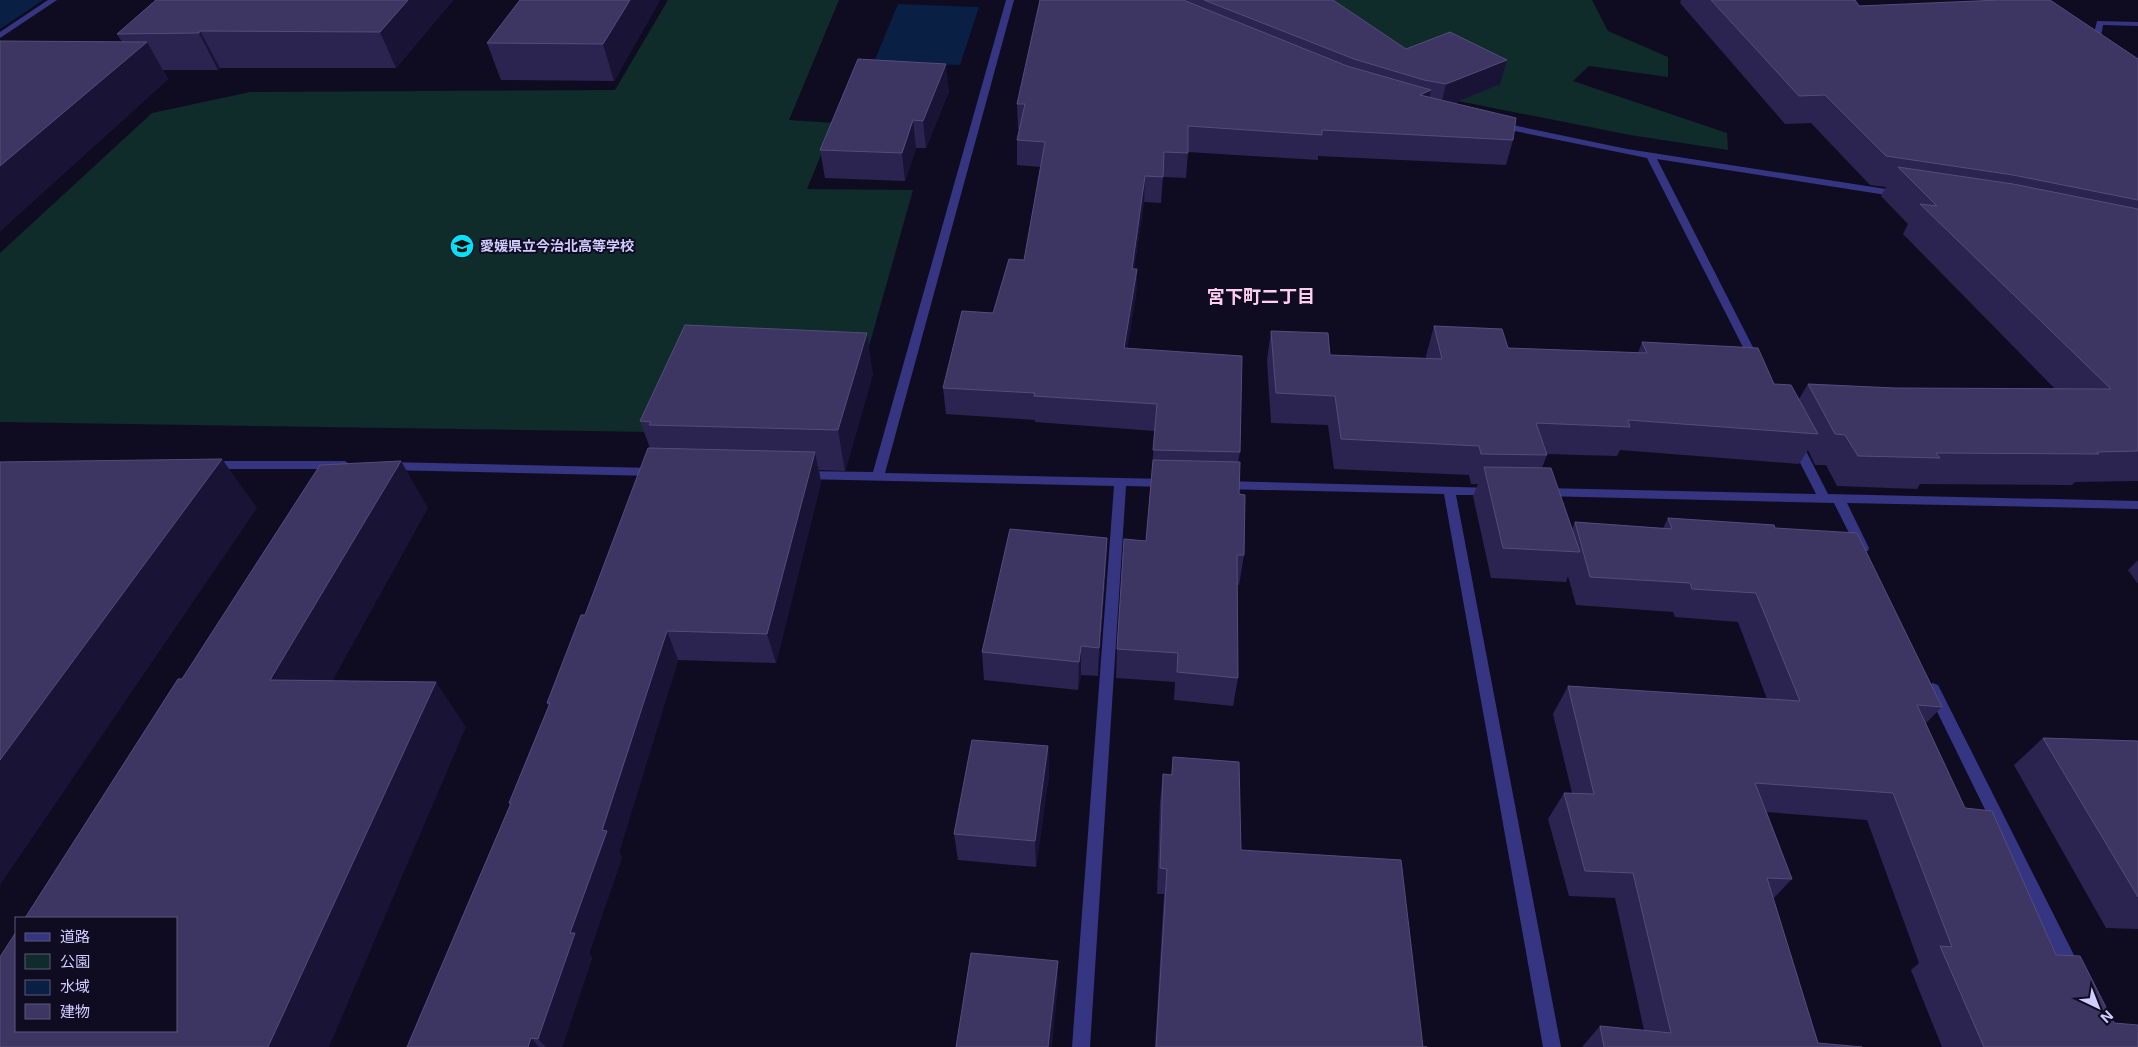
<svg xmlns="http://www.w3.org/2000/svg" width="2138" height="1047" font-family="Inter,'Noto Sans JP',sans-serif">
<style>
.green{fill:#0f2b2a}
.water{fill:#091f43}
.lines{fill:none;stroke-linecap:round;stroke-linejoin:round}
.street{fill:#363582;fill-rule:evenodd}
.wall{fill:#2b2450}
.shaded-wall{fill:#191335}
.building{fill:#3d3663;stroke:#544d7b}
.labels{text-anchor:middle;stroke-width:4;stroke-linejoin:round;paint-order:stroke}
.far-poi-label{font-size:14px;font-weight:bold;fill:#d1ccff;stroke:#0f0c21;text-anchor:start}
.neighbourhood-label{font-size:18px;font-weight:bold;fill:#ffceee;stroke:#0f0c21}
</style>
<rect width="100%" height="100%" fill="#0f0c21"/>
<g class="green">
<path d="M668,0h171l-50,120 45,3 -27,66 106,1 -47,167 -185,-8 -32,83 -649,-10v-169l152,-140 98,-21 365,-2z"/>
<path d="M1316,0h276l16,31 60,26v20l-79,-11 -16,15 154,52 1,17 -98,-15 -192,-38z"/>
</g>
<g class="water">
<path d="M0,0h43l-43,29z"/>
<path d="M898,4l81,3 -19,58 -86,-3z"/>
</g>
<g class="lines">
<g class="street">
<path d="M48,0h9l-57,38v-6z"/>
<path d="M1006,0h8l-129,473 282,6 6,4 -6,4 -41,-1 -36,561h-18l42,-561 -312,-7 -6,-4 6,-4 71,1z"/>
<path d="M2097,21l41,1v4l-35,-1 -2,12 8,6 -4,2 -12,-7z"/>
<path d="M1498,122l129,27 272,42 5,3 -5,3 -242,-38 104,204 -5,4 -5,-4 -104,-205 -152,-31v-4z"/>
<path d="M1796,439l6,4 26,51 310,7v8l-291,-6 22,45 -1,3h-10l-24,-48 -292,-7 -6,-4 6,-4 274,6 -26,-51z"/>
<path d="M210,461h135l6,4 -6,4h-135l-6,-4z"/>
<path d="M387,462l268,6 6,4 -6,4 -268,-6 -6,-4z"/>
<path d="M1222,481l274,7 2,3 -2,3 -4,1h-36l105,552h-18l-99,-553 -222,-5 -6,-4z"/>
<path d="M1933,683l5,2 141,280 2,6 -2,6 -6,2 -6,-2 -141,-288 2,-4z"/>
</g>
</g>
<g class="wall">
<path d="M156,0h297l-57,68h-176l-2,2h-55l5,9 -168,152v-190l122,1 -5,-8z"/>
<path d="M660,0l-46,81 -113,-1 -14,-37z"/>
<path d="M1040,0h293l73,49 94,35 -45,19 58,37 -7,25 -188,-9v4l-130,-8 -2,26 -23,-1 -2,26 -17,-1 -10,67h3l-1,26 -9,53 113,104 -2,10 1,32 5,61 -5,30h-2l1,93 -5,28 -59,-6 1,-18 -59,-4 1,-29 29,-108 9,-110 -120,-9v-2l-89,-6 -3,-26 50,-75 31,-53 17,-93 -24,-2v-25l2,-11h-1l-1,-25z"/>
<path d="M1681,0h174l4,6 279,53v422l-63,1 -3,3 -152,-1 -3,5 -80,-3 -11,-21h-11l-7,-15 -9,14 -179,-14 -3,6 -71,-2 1,1 -5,13 30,61 3,-7 88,6 5,-10 107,10 167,179 -16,16 39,85 91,147 58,68 24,24h-196l-31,-77 8,-7 -52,-143 -100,-8 25,67 -19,20 45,144 44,4h-280l18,-21 44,4 -29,-132 -46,-2 -21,-77 16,-26h8l-19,-79 15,-28 199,13 -29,-77 -63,-5 -2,-5 -97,-7 -8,-29 -2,6 -75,-4 -18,-82 5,-12h-7l-2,-9 -135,-6 -6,-44 -57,-2 -4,-63 4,-29 59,24 96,3v-2l8,-30 74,22 130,5 4,-11 132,42 25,15 9,-15 86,4 161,1 -152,-155 5,-10 -27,-28 5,-9 -16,-2 -59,-62 -26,1 -105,-121z"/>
<path d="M949,91l-23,57h-10l-11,33 -80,-3 -5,-28z"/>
<path d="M873,374l-28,97 -26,-1 2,12 -45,181 -98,-3 -59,192 3,5 -33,96 3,5 -30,89h-155l103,-242 -1,-2 40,-97 -2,-3 38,-88 65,-167 -10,-27z"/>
<path d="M1107,538l-1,29 -8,109 -17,-1 -3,15 -94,-10 -2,-28z"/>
<path d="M2138,560v24l-10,-14z"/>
<path d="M2043,738l95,3v188l-32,-1 -92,-163z"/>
<path d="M1048,746l1,28 -13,93 -78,-7 -4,-26z"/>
<path d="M1173,757l68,93 182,197h4h-272l9,-153h-7l3,-93 3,-27 8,1z"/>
</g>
<g class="shaded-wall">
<path d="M408,0h45l-57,68 -16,-36z"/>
<path d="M630,0h30l-46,81 -11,-37z"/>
<path d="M200,31l20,37 -2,2 -19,-37z"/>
<path d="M147,42l21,37 -168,152v-65z"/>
<path d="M1507,60l-7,24 -60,25 6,-25z"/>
<path d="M946,64l3,27 -23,57 -3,-27z"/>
<path d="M1431,90l-5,25 -6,-20z"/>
<path d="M913,120l3,28 -11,33 -3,-28z"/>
<path d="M1145,176l-1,26 -14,93 2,-26z"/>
<path d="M1137,269l-1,26 -13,80 1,-27z"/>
<path d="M867,333l6,41 -28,97 -7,-41z"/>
<path d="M815,452l6,30 -45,181 -9,-29z"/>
<path d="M222,459l35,49 -257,377v-125z"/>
<path d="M401,461l27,47 -120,217 -38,-45z"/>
<path d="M1107,538l-1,29 -8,109 1,-28z"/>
<path d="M667,631l11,29 -59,192 3,5 -33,96 3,5 -30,89h-16l-8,-8 32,-106z"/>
<path d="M1081,646v29l-3,15 1,-28z"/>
<path d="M436,682l30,45 -137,320h-61z"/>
<path d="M1048,746l1,28 -13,93 -1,-26z"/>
<path d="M1058,961v24l-6,62h-4z"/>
<path d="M531,1038l8,9h-11z"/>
</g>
<g class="building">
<path d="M156,0h252l-28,32 -180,-1 -1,2 -82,1z"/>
<path d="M520,0h110l-27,44 -116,-1z"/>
<path d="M1040,0h143l164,66 84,24 -11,5 96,23 -3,22 -191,-10v5l-134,-9v27l-24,-1 -1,25 -18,-1 -13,93h5l-13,79 118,8 -2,96 -87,-2 4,-46 -123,-8 1,-3 -92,-5 19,-77 31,2 16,-54 15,1 21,-118 -28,-2 8,-36h-8z"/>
<path d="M1204,0h129l73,49 44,-17 57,28 -61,24 -22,-4 -70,-21z"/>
<path d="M1711,0h144l4,6 141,-6h50l88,59v141l-125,-25 -127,-19 -61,-61 -26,1z"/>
<path d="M0,41l147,1 -147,124z"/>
<path d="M858,59l88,5 -23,57 -10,-1 -11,33 -82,-3z"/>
<path d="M1898,167l115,17 125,25v242l-41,1 2,2 -163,-1 4,5 -82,-2 -13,-21 -10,-1 -27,-50 86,4 217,1 -191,-185 17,2z"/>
<path d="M685,325l182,8 -29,97 -189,-5 2,-3 -11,-1z"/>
<path d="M1434,326l68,3 6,19 139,5 -5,-11 116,6 16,36 17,1 27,49 -190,-14 2,7 -94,-4 11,32 -66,-1 -2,-8 -138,-7 -6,-43 -59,-3 -5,-62 57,2 2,22 112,4z"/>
<path d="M648,448l167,4 -48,182 -100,-3 -65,199 5,1 -37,102h5l-37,106 -7,-1 -3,9h-121l104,-244h-2l41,-100h-3l34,-88h4z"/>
<path d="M222,459l-222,301v-298z"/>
<path d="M1153,460l87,2 -1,32 6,1 -1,60h-7l1,123 -61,-6 1,-19 -61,-4 7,-110 22,2z"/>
<path d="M401,461l-131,219 166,2 -168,365h-268v-90l16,-25v99h160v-113h-151l153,-239h4l138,-214z"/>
<path d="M1484,467l67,1 29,84 -77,-4z"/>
<path d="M1668,518l106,7 1,3 82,5 85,174 -25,-2 48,103 27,3 64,144 24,1 34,67 24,2v22h-154l-44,-101 12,1 -59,-154 -138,-10 37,96 -25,-1 51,165 44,4h-258l-4,-21 71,7 -38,-160 -48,-2 -21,-78 30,1 -26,-108 232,15 -44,-108 -64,-4 -2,-6 -100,-6 -15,-55 97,7z"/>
<path d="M1010,529l97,9 -8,110 -18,-2 -2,16 -97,-10z"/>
<path d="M2043,738l95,3v156z"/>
<path d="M972,740l76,6 -13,95 -81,-7z"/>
<path d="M1173,757l66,5 2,88 160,10 22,187h4h-271l11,-178 -7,-1 3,-94 9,1z"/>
<path d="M971,953l87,8 -10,86h-92z"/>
</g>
<defs>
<g id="school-disc" transform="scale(1.25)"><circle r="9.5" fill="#00e2f7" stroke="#0f0c21"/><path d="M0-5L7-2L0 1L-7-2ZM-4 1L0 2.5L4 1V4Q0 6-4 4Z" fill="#111"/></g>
</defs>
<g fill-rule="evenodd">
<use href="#school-disc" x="462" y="246"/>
</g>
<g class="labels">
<g class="far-poi-label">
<text x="480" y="251">愛媛県立今治北高等学校</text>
</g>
<g class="neighbourhood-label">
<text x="1261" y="303">宮下町二丁目</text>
</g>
</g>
<rect x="15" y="917" width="162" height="115" fill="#0f0c21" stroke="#5d597a"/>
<rect x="25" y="933" width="25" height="8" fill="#363582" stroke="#5d597a"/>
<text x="60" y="942" font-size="15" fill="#d1ccff">道路</text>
<rect x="25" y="954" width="25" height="15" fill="#0f2b2a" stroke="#5d597a"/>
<text x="60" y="967" font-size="15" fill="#d1ccff">公園</text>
<rect x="25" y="980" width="25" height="15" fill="#091f43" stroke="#5d597a"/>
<text x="60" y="992" font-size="15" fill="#d1ccff">水域</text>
<rect x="25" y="1004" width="25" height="15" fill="#3d3663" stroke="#5d597a"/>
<text x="60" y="1017" font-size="15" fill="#d1ccff">建物</text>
<g transform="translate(2098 1007) rotate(137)" stroke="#0f0c21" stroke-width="4" paint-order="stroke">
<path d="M0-4L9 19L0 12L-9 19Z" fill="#d1ccff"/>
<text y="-8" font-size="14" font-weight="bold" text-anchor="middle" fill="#d1ccff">N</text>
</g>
</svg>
